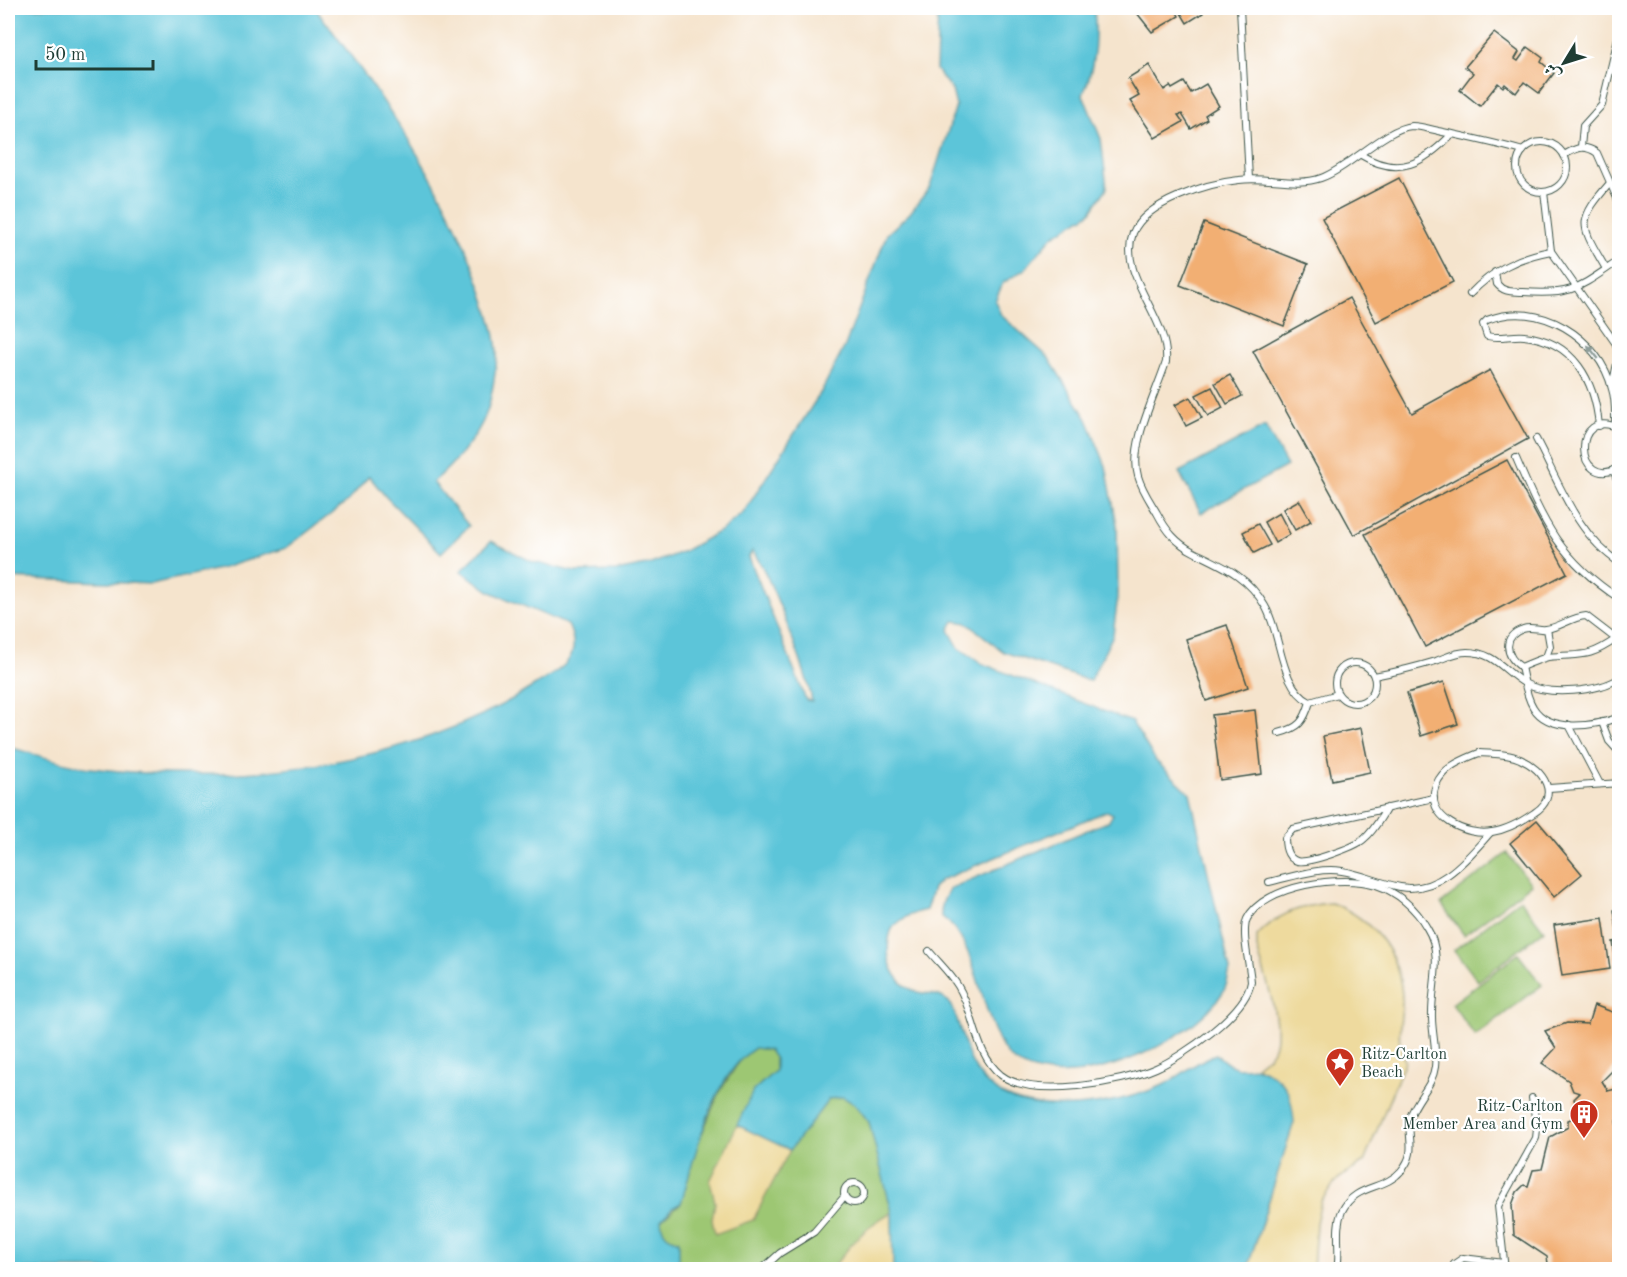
<svg xmlns="http://www.w3.org/2000/svg" width="1627" height="1277" font-family="'Old Standard TT',Amiri,serif">
<style>
.green{fill:#9dc773;stroke:#5e8254;stroke-width:1.5}
.sand{fill:#eeda9e;stroke:#868c69;stroke-width:1.5}
.water{fill:#5cc5d9;stroke:#3e8186;stroke-width:1.5;fill-rule:evenodd}
.building{fill:#f2af73}
.lines{fill:none;stroke-linecap:round;stroke-linejoin:round}
.service-casing{stroke:#3f564b;stroke-width:8}
.service{stroke:#fff;stroke-width:6}
.oneway{fill:#8f9e9a}
.labels{text-anchor:middle;stroke-width:4.5;stroke-linejoin:round;paint-order:stroke}
.poi-label{font-size:16px;fill:#1f3d34;stroke:#fff;text-anchor:start}
</style>
<rect width="100%" height="100%" fill="#fff"/>
<filter id="ink" filterUnits="userSpaceOnUse"><feTurbulence type="fractalNoise" baseFrequency=".0167" numOctaves="2"/><feDisplacementMap in="SourceGraphic" scale="12" xChannelSelector="R" yChannelSelector="G"/><feConvolveMatrix kernelMatrix="1 2 1 2 8 2 1 2 1" color-interpolation-filters="sRGB"/></filter>
<filter id="wash" filterUnits="userSpaceOnUse"><feTurbulence type="fractalNoise" baseFrequency=".008" numOctaves="4" result="noise"/><feDisplacementMap in="SourceGraphic" scale="24" xChannelSelector="R" yChannelSelector="G"/><feGaussianBlur stdDeviation="1.35" result="paint"/><feColorMatrix in="noise" values="0 0 0 0 0 0 0 0 0 0 0 0 0 0 0 0 0 1.4 0 .05"/><feComposite in="paint" operator="in"/></filter>
<g filter="url(#wash)">
<rect width="100%" height="100%" fill="#f5e4cd"/>
<g class="green">
<path d="M1507,853l24,31 -67,51 -23,-31z"/>
<path d="M1520,899l24,31 -66,51 -24,-31z"/>
<path d="M1518,954l24,31 -67,51 -23,-32z"/>
<path d="M755,1048l14,2 6,9v12l-22,20 37,59 39,-51 14,-2 13,8 13,17 23,90 1,57h-214v-28c-12,-4 -17,-7 -18,-21l20,-17 16,-57 22,-53 23,-36z"/>
</g>
<g class="sand">
<path d="M1331,903c43,15 73,56 71,103 -2,24 -6,32 3,55l-41,101 -26,17 -17,22 -5,22 -3,46 -66,1 47,-148 -15,-42 -23,-14c6,-5 14,-10 17,-16 11,-25 -9,-76 -16,-102v-12c19,-22 46,-31 74,-33z"/>
<path d="M737,1125l53,25 -37,70 -38,14 -3,-14 3,-18 -5,-21z"/>
<path d="M892,1212l1,57 -62,1c19,-25 34,-44 61,-58z"/>
</g>
<g class="water">
<path d="M8,8h307c66,86 129,174 165,277 7,21 17,48 17,71 -1,14 -6,46 -11,58 -8,23 -35,53 -53,68l36,44 -28,27 -55,-56 -17,-21 -21,25 -62,47 -63,20 -72,16 -143,-6z"/>
<path d="M938,8h156c3,29 1,59 -11,87l18,44 6,49 -17,25 -37,23 -28,33 -22,14 -8,18 6,14 47,42 39,62 19,47 11,59 1,70 -5,40 -23,46 -86,-29 -37,-29 -13,-2 -5,9 10,18 24,16 149,58 24,39 34,32 40,177c-2,7 -3,16 -7,22 -31,52 -156,108 -210,68 -9,-7 -13,-17 -17,-26 -17,-36 -22,-96 -55,-118 0,-12 3,-19 10,-28l158,-67 4,-7 -6,-3 -166,69 -8,8 -7,22c-13,2 -22,7 -32,16 -5,6 -6,18 -6,26 1,15 11,34 27,39 13,5 27,0 36,15 13,24 12,51 33,74 37,42 131,26 177,6 19,-9 35,-25 55,-32 8,7 16,15 28,14 5,0 10,-2 14,0 29,10 34,27 36,54l-47,147h-354l-1,-57 -23,-90 -13,-17 -13,-8 -14,2 -39,51 -53,-25 16,-34 22,-20v-12l-6,-9 -14,-2c-43,27 -60,108 -74,155l-9,5 -11,12c1,14 6,17 18,21v28h-671v-522c27,7 55,17 83,21 147,18 316,-1 443,-82 25,-16 51,-27 34,-61l-77,-33 -30,-21 30,-30 42,21 42,10 41,-1 35,-7 33,-13 38,-21 22,-18 77,-120 24,-46 42,-112 23,-21 20,-26 26,-81 -4,-16 -16,-20zM752,551c16,17 56,125 60,150l-6,-1 -57,-143z"/>
<path d="M1265,426l22,40 -86,47 -22,-41z"/>
</g>
<g id="blocks">
<g class="building">
<path d="M1133,8h45l-3,1 4,7 -27,16z"/>
<path d="M1178,8h22l3,5 -16,10z"/>
<path d="M1494,33l25,19 -4,7 3,2 10,-14 15,11 -2,4 13,11 -15,20 -15,-11 -8,11 -11,-9 -2,3 -5,-4 -18,23 -20,-16 13,-17 -8,-6z"/>
<path d="M1149,65l15,25 6,-4 2,3 12,-7 7,11 15,-9 13,22 -14,9 2,4 -16,10 -9,-15 -4,1 5,7 -28,16 -25,-37 9,-5 -11,-18z"/>
<path d="M1399,178l54,104 -77,40 -54,-104z"/>
<path d="M1204,223l104,41 -24,62 -104,-41z"/>
<path d="M1349,298l63,115 78,-43 38,69 -174,96 -101,-184z"/>
<path d="M1230,375l12,21 -15,8 -12,-21z"/>
<path d="M1212,387l11,21 -15,8 -12,-21z"/>
<path d="M1190,397l12,21 -16,8 -11,-21z"/>
<path d="M1507,460l60,113 -142,74 -60,-113z"/>
<path d="M1299,500l12,21 -16,9 -12,-21z"/>
<path d="M1279,513l11,21 -15,9 -11,-21z"/>
<path d="M1258,524l12,21 -16,8 -11,-21z"/>
<path d="M1227,625l21,62 -42,14 -20,-62z"/>
<path d="M1444,682l14,42 -37,12 -14,-43z"/>
<path d="M1255,710l7,64 -42,6 -8,-65z"/>
<path d="M1361,728l9,44 -38,8 -9,-44z"/>
<path d="M1537,820l45,54 -28,23 -44,-54z"/>
<path d="M1620,909v27h-2l-4,-26z"/>
<path d="M1603,918l7,51 -48,7 -8,-51z"/>
<path d="M1620,941v35h-2l-5,-34z"/>
<path d="M1594,1005l26,10v48l-18,18 6,10 12,-3v33h-4l4,25v124h-71l-2,-13 -33,-22 -2,-30 5,-13 7,-7 4,1 5,-16 9,-1 8,-32 18,-10v-7l11,-4 -5,-17 6,-6 -7,-2 -4,-10 -27,-18 14,-15 -11,-17 22,-8 21,1z"/>
</g>
</g>
</g>
<g filter="url(#ink)">
<use href="#blocks" fill-opacity="0" stroke="#3f564b" stroke-width="1.5"/>
<g class="lines">
<g class="service-casing">
<g id="service">
<path d="M1240,8l9,171"/>
<circle cx="1542" cy="167" r="25"/>
<path d="M1581,147l2,-21 19,-21 18,-75"/>
<path d="M1361,155c38,23 63,8 91,-21"/>
<path d="M1564,155c12,-7 20,-11 33,-2l23,52"/>
<path d="M1544,192l7,59 65,93 3,11 -7,31"/>
<path d="M1606,269c-25,-44 -31,-46 4,-86"/>
<path d="M1495,272l2,12c7,9 16,7 26,8 51,4 56,-5 97,-32"/>
<path d="M1470,294c23,-24 48,-37 81,-43"/>
<path d="M1599,426c-4,-45 -25,-85 -75,-90 -12,-1 -26,3 -37,0l-4,-12 4,-4c52,-21 113,18 125,69 4,12 3,25 3,37"/>
<path d="M1620,429c-49,-26 -47,65 0,38"/>
<path d="M1536,439c23,43 41,97 84,124"/>
<path d="M1516,458c28,65 43,101 104,141"/>
<path d="M1613,470l7,16"/>
<path d="M1586,616l30,23c-30,21 -36,14 -68,18 -9,2 -19,7 -27,10 -16,-11 -19,-31 2,-38 8,-3 16,1 23,0 15,-2 25,-12 40,-13z"/>
<path d="M1546,657l4,-11 -3,-17"/>
<circle cx="1355" cy="683" r="20"/>
<path d="M1521,667c3,12 5,29 12,40 16,27 62,19 87,10"/>
<path d="M1374,676c21,-4 42,-9 62,-15 11,-4 19,-9 31,-9 29,0 38,21 59,32 23,12 72,8 94,-6"/>
<path d="M1338,694l-28,8c-31,-16 -28,-67 -45,-96 -17,-30 -42,-40 -71,-54 -18,-9 -28,-22 -37,-39 -7,-12 -15,-23 -19,-37 -9,-32 18,-82 28,-114 4,-44 -49,-86 -33,-129 12,-31 76,-50 106,-53 27,-4 57,7 82,-2 27,-9 64,-50 91,-52 8,0 18,3 26,5 29,6 57,12 85,20"/>
<path d="M1602,722l7,19 11,12"/>
<path d="M1569,725l31,59"/>
<path d="M1279,733c20,-5 25,-11 31,-31"/>
<path d="M1479,753c13,1 29,0 41,6 24,11 41,37 14,54 -13,9 -27,17 -42,19 -25,5 -69,-15 -56,-47 7,-18 26,-25 43,-32z"/>
<path d="M1549,788l71,-5"/>
<path d="M1387,808c-7,11 -13,23 -23,31 -8,8 -57,25 -67,22 -10,-3 -12,-14 -12,-23l8,-9 141,-31"/>
<path d="M1269,882c23,-5 50,-15 73,-11 19,3 38,12 58,16 39,7 67,-28 90,-54"/>
<path d="M929,951c9,11 21,22 29,35 17,27 16,67 43,89 31,24 121,8 155,-7 27,-12 90,-55 95,-86 -1,-16 -10,-49 -4,-63 16,-34 96,-45 129,-34 21,7 40,23 51,43 17,27 4,59 5,89 0,16 5,33 3,50 -2,18 -18,31 -24,48 -6,21 8,35 -10,56 -17,20 -45,12 -59,40 -8,18 -1,40 -5,59"/>
<circle cx="854" cy="1193" r="10"/>
<path d="M761,1270l19,-17 34,-21 30,-35"/>
<path d="M1452,1270l2,-6 9,-6 41,5"/>
<path d="M1505,1270l-7,-64 38,-68 1,-9 -5,-31"/>
</g>
</g>
<use href="#service" class="service"/>
</g>
<defs><path id="oneway-solid" d="M-6-.8H1V-3.2L6.5 0L1 3.2V.8H-6Z" transform="scale(1.5)"/></defs>
<use class="oneway" href="#oneway-solid" transform="translate(1593 352) rotate(-129)"/>
</g>
<defs>
<g id="sight-pin" transform="scale(1.5)"><path d="M0 17L-7.5 6A9.5 9.5 0 1 1 7.5 6Z" fill="#c8321e" stroke="#fff"/><path d="M0-6L1.8-2.2L6-1.7L2.9 1.2L3.7 5.4L0 3.3L-3.7 5.4L-2.9 1.2L-6-1.7L-1.8-2.2Z" fill="#fff"/></g>
<g id="building-pin" transform="scale(1.5)"><path d="M0 17L-7.5 6A9.5 9.5 0 1 1 7.5 6Z" fill="#c8321e" stroke="#fff"/><path d="M-4-6H4V6H1V3H-1V6H-4ZM-2.5-4.3h1.7v1.8h-1.7ZM.8-4.3h1.7v1.8H.8ZM-2.5-1h1.7V.8h-1.7ZM.8-1h1.7V.8H.8Z" fill="#fff"/></g>
</defs>
<g fill-rule="evenodd">
<use href="#sight-pin" x="1340" y="1062"/>
<use href="#building-pin" x="1584" y="1114"/>
</g>
<g class="labels">
<g class="poi-label">
<text x="1361" y="1059">Ritz-Carlton<tspan x="1361" dy="18">Beach</tspan></text>
<text x="1563" y="1111" text-anchor="end">Ritz-Carlton<tspan x="1563" dy="18">Member Area and Gym</tspan></text>
</g>
</g>
<rect width="1627" height="1277" fill="none" stroke="#fff" stroke-width="30"/>
<g transform="translate(1564 63) rotate(232)" stroke="#ffffff" stroke-width="4.5" paint-order="stroke">
<path d="M0-4.5L10 22L0 15L-10 22Z" fill="#1f3d34"/>
<text y="-9" font-size="16" font-weight="bold" text-anchor="middle" fill="#1f3d34">ش</text>
</g>
<path d="M36 60v9h117v-9" fill="none" stroke="#1f3d34" stroke-width="3"/>
<text x="45" y="60" font-size="18" fill="#1f3d34" stroke="#ffffff" stroke-width="4.5" paint-order="stroke">50 m</text>
</svg>
